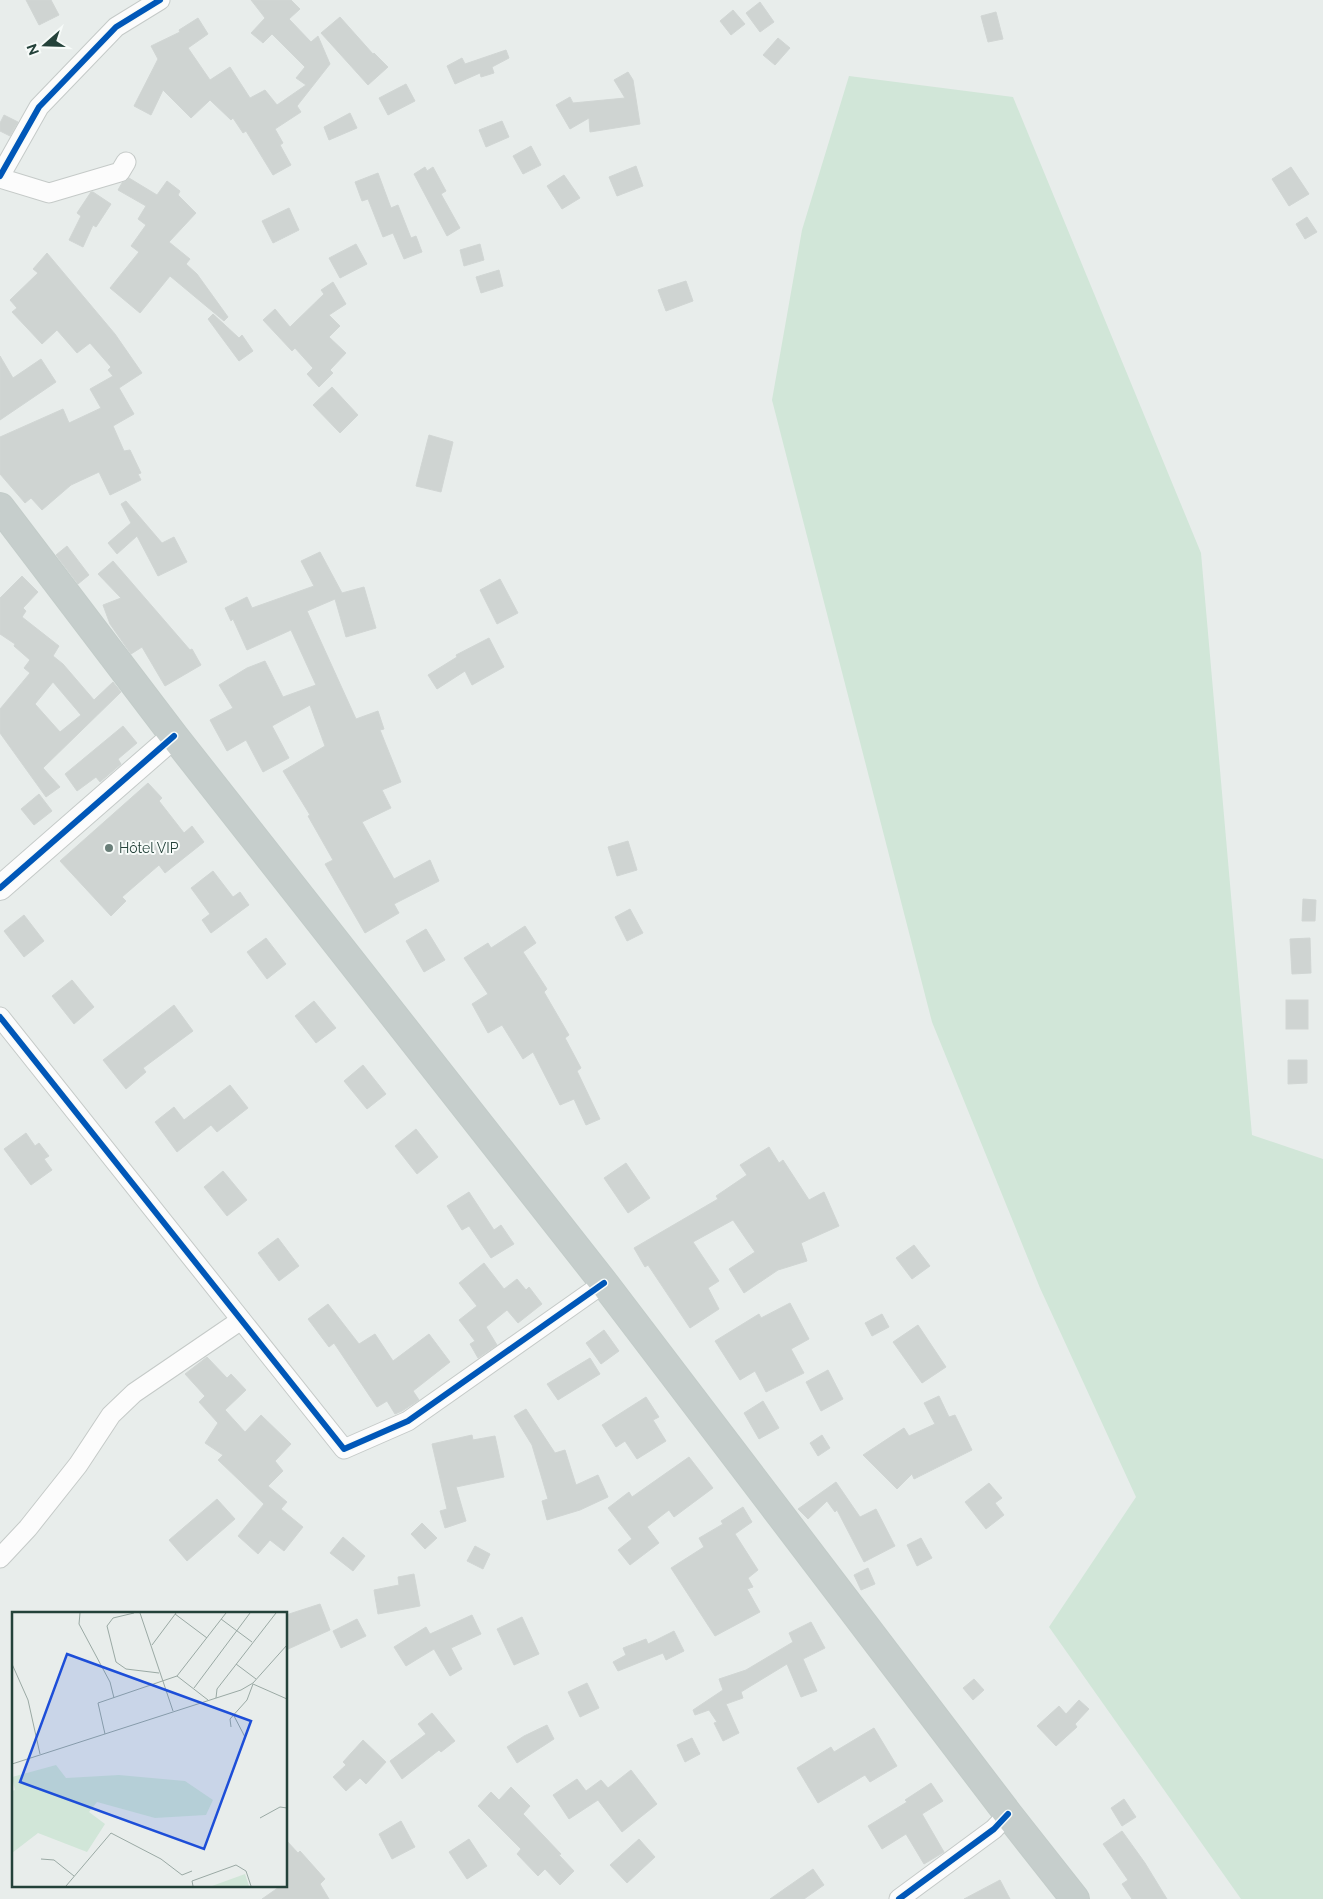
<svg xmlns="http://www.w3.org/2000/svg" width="1323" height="1899" font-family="Raleway,sans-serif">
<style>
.green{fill:#d1e6d8}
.building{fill:#cfd4d2;stroke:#d1d6d4;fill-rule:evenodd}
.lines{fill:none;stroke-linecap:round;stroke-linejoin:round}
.minor-casing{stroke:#c5cac8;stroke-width:21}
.tertiary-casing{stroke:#c5cac8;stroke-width:26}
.trunk-casing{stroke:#c3ccc9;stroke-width:30}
.minor{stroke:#fcfcfc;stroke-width:19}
.tertiary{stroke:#fcfcfc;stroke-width:24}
.trunk{stroke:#c6cecc;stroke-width:28}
.cycleway-casing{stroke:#f7fbf9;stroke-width:9}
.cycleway{stroke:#0057b8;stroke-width:6}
.poi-dot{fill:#697e78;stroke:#f7fbf9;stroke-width:2}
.labels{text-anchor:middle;stroke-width:4;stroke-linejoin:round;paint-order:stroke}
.poi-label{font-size:14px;fill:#24423a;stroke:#f7fbf9;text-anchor:start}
.inset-road{fill:none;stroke:#9aa9a4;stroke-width:1}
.view{fill:#1d4ed8;fill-opacity:0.15;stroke:#1d4ed8;stroke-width:2.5}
.inset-edge{fill:none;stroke:#24423a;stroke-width:2.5}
</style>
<rect width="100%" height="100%" fill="#e8edeb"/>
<path class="green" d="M849,76l164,21 188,456 51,582 71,24v740h-82l-192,-272 87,-130 -96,-209 -108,-266 -160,-622 30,-170z"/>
<g class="building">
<path d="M26,0h25l8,15 -20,10z"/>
<path d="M251,0h40l9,9 -11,10 22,23 7,-6 12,28 -33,42 4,6 -26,17 8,14 -3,2 11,20 -18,10 -27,-44 -3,2 -10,-15 -2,2 -21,-20 -19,18 -28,-28 -12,25 -17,-9 24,-47 -7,-13 29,-14 -1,-2 19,-12 10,16 -20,14 22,32 20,-13 20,31 15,-8 12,15 29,-20 -10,-7 9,-11 -33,-33 -9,9 -12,-10 14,-15z"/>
<path d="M760,2l14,20 -14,10 -14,-19z"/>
<path d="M733,10l12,14 -14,11 -11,-14z"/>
<path d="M996,12l7,27 -15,3 -7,-26z"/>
<path d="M340,17l33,37 1,-1 14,14 -20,18 -47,-52z"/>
<path d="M778,38l12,10 -15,17 -12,-10z"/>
<path d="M506,50l3,8 -17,9 2,6 -13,4 -1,-4 -25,11 -8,-18 15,-8 3,6z"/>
<path d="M628,72l5,8 7,44 -50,8 -1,-14 -19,11 -14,-24 14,-8 3,6 52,-5 -11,-18z"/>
<path d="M406,84l9,17 -27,14 -9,-17z"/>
<path d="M350,113l7,15 -28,12 -5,-13z"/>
<path d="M4,115l14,7 -8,14 -10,-5v-8z"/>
<path d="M502,121l7,16 -23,10 -7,-17z"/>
<path d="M531,146l10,19 -18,9 -10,-18z"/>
<path d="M636,166l7,20 -26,10 -8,-19z"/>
<path d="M425,167l2,4 6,-4 13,24 -5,3 19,34 -13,8 -33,-62z"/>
<path d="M1291,167l18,27 -20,12 -17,-27z"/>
<path d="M378,173l13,35 7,-3 13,33 5,-2 6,16 -18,7 -11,-26 -10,4 -15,-38 -6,2 -7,-19z"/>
<path d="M564,175l16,23 -18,11 -15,-23z"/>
<path d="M129,178l28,17 10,-14 13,10 -2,4 18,18 -27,29 21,17 -4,5 11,10 31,43 -4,4 -54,-45 -30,37 -30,-25 29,-36 -8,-6 15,-21 -8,-6 8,-13 -28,-16 4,-7z"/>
<path d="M91,192h2l18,12 -15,23 -3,-2 -10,22 -14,-7 12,-24 -4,-3z"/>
<path d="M289,208l10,22 -26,13 -11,-22z"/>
<path d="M1307,217l10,15 -12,7 -9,-15z"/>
<path d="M356,244l11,20 -27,14 -11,-20z"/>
<path d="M480,244l4,16 -20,6 -4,-16z"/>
<path d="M47,253l68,81 27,39 -23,15 15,26 -21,12 11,25 6,-1 11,23 -3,1 3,6 -31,15 -11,-23 -28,13 -29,25 -11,-12 -6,5 -25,-29v-37l63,-28 6,14 32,-15 -11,-19 23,-13 -5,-6 3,-3 -21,-24 -13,10 -20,-23 -15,14 -30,-32 5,-4 -7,-8 28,-27 -5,-4z"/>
<path d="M499,270l4,16 -22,7 -5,-16z"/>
<path d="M686,281l7,20 -27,10 -8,-21z"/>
<path d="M333,282l13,22 -17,11 11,11 -11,11 17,16 -16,17 3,3 -14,14 -12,-13 6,-6 -18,-20 -3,3 -29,-31 12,-11 15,18 34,-33 -3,-4z"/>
<path d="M213,314l26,24 3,-3 11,16 -14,10 -31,-42z"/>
<path d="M0,356l13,22 28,-19 15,23 -56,38z"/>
<path d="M332,387l26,28 -18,18 -27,-28z"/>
<path d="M429,435l24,7 -12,50 -25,-6z"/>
<path d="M126,501l36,42 12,-6 13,25 -29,14 -21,-40 -20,18 -9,-11 23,-20 -10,-19z"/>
<path d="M67,546l22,29 -11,9 -22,-29z"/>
<path d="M320,552l22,41 22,-6 12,41 -30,9 -11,-38 -28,12 49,108 22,-8 6,18 -4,1 21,52 -19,8 9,18 -29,14 32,57 36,-19 9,21 -45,23 5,9 -34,20 -40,-69 8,-4 -25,-44 2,-1 -27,-44 42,-25 -15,-41 -38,21 17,32 -26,14 -17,-32 -19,11 -17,-31 23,-12 -14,-23 28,-17 18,-7 18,36 33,-12 -25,-55 -44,20 -14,-31 -2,2 -6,-13 22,-11 5,11 62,-22 -13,-25z"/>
<path d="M113,561l77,89 2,-1 9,16 -36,21 -23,-39 -11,7 -21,-30 -7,-19 18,-7 -23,-24z"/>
<path d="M22,576l16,16 -15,16 3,3 -4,6 37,29 -6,10 10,8 31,36 19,-18 8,10 -78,76 17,19 -14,10 -46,-64v-24l30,-36 -6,-5 6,-8 -16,-14 1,-2 -15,-10v-36zM53,682l28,33 -21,17 -25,-28z"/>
<path d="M500,579l18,34 -21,11 -17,-34z"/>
<path d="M489,638l15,29 -32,18 -7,-14 -28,18 -9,-14 29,-18 -1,-2z"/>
<path d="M123,726l14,17 -19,16 3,5 -21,18 -4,-5 -19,14 -12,-17z"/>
<path d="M148,783l14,15 -3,3 25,32 8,-7 12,16 -39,31 -6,-8 -37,32 4,4 -15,15 -51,-55z"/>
<path d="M39,794l13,17 -18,14 -13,-16z"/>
<path d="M628,841l9,29 -20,6 -9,-29z"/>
<path d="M213,871l20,26 7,-5 9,13 -38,28 -9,-13 8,-6 -19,-26z"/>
<path d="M1303,899l13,1 -1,21h-13z"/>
<path d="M630,909l13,24 -16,8 -12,-24z"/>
<path d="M24,915l20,26 -20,16 -20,-26z"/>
<path d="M525,926l11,17 -13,9 24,37 -3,3 25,43 -4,3 16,30 -4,3 23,48 -14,6 -12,-26 -14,6 -27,-53 -10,7 -21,-34 -14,8 -16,-29 16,-10 -24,-36 24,-15 3,5z"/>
<path d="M426,929l19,31 -21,12 -18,-31z"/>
<path d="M266,938l20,26 -19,15 -20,-27z"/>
<path d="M1310,938l1,35 -19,1 -2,-35z"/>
<path d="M72,980l22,27 -20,17 -22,-28z"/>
<rect x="1286" y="1000" width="22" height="29"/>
<path d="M314,1001l22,27 -20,15 -21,-27z"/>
<path d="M174,1005l19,26 -50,37 3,4 -20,17 -23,-29z"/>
<path d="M1288,1060h19v23l-19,1z"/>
<path d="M363,1065l23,29 -19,15 -23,-28z"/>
<path d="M230,1085l18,23 -31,24 -6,-7 -34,27 -22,-30 19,-15 10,13z"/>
<path d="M416,1129l22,28 -21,17 -22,-28z"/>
<path d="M26,1133l9,13 4,-3 10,13 -5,3 8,11 -21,15 -27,-36z"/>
<path d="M769,1147l10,16 4,-3 26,40 15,-8 15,34 -38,17 6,18 -29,9 -34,23 -15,-24 26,-17 -22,-32 -40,22 26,39 -11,7 11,21 -29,19 -42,-63 -3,2 -11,-19 84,-49 -2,-3 31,-21 -7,-10z"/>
<path d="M626,1163l24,35 -22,15 -24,-35z"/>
<path d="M223,1171l24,29 -20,16 -23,-29z"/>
<path d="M469,1192l25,38 7,-5 13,19 -23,14 -22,-32 -7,4 -15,-24z"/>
<path d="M278,1238l21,28 -20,15 -21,-28z"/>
<path d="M914,1245l16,21 -18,13 -16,-21z"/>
<path d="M484,1263l20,26 13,-10 9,11 3,-3 13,17 -24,19 -11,-13 -21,17 11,18 -19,13 -8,-14 5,-3 -16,-21 18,-14 -18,-23z"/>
<path d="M790,1303l19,36 -18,10 13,24 -38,19 -11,-21 -15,9 -25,-39 44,-27 2,4z"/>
<path d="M328,1304l31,40 16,-10 18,27 36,-27 21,28 -37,29 6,9 -17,11 -7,3 -8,-13 -10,6 -43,-64 -5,4 -21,-28z"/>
<path d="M882,1314l7,13 -17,9 -7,-13z"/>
<path d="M918,1325l28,42 -24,16 -29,-41z"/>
<path d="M604,1330l15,21 -18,13 -15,-21z"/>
<path d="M207,1357l20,21 4,-4 15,16 -21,20 20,22 16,-17 30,29 -16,17 8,10 -15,15 19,16 -6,7 22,18 -19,24 -14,-11 -12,14 -20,-18 26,-32 -46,-44 5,-5 -18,-12 13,-20 -19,-21 6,-6 -20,-22z"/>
<path d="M590,1358l10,16 -42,26 -11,-16z"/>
<path d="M828,1370l15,29 -22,12 -15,-29z"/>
<path d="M939,1396l10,21 6,-2 17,35 -58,29 -2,-5 -15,15 -34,-34 41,-27 5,8 26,-12 -11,-21z"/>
<path d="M646,1397l13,20 -6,3 13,21 -29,18 -12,-18 -9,6 -14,-22z"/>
<path d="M763,1401l16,27 -20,11 -15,-26z"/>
<path d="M526,1409l29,44 10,-3 11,35 22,-10 10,22 -28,13 -33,10 -5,-19 6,-2 -16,-54 -18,-29z"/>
<path d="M472,1435l1,5 22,-4 9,41 -48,10 10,34 -21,7 -5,-17 7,-2 -15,-65z"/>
<path d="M822,1435l8,13 -12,8 -8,-13z"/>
<path d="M689,1457l24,31 -39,29 -5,-7 -22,17 12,16 -29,22 -12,-15 14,-11 -24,-31 21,-16 3,5z"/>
<path d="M836,1482l24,35 16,-8 19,37 -31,16 -27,-52 -2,2 -8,-11 -19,18 -10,-10z"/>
<path d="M989,1483l13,15 -7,5 9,12 -18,14 -21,-27z"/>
<path d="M217,1499l18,20 -48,42 -18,-21z"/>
<path d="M743,1507l9,15 -17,12 23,36 -10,8 5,9 -6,2 13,23 -45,24 -44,-68 33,-21 -5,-9 24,-14 -2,-3z"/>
<path d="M422,1523l15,15 -12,11 -14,-15z"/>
<path d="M343,1537l22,19 -12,15 -23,-18z"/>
<path d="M921,1538l11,20 -15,8 -10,-21z"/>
<path d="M475,1546l15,8 -7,15 -16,-8z"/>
<path d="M868,1568l7,16 -14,6 -7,-15z"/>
<path d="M414,1574l6,32 -42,8 -4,-24 25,-5 -1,-8z"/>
<path d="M320,1604l10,26 -44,20v-35z"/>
<path d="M472,1615l9,19 -30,14 11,21 -12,7 -16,-27 -28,17 -12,-19 32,-20 4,7z"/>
<path d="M522,1617l17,37 -25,11 -17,-36z"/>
<path d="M357,1619l9,17 -25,12 -8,-17z"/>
<path d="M811,1622l14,26 -22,11 14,32 -16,6 -14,-33 -46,28 2,6 -17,6 13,29 -16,8 -9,-18 3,-1 -8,-12 -14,5 -2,-5 30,-20 -4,-11 27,-9 47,-28 -4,-9z"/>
<path d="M674,1631l10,20 -18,9 -3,-7 -45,18 -5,-9 13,-7 -3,-7 23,-9 2,5z"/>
<path d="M974,1679l10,11 -11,10 -10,-12z"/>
<path d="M587,1683l12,25 -19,9 -12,-25z"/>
<path d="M1079,1700l10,9 -14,15 2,3 -21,19 -19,-20 22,-20 7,8z"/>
<path d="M432,1713l23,28 -14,11 -2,-2 -37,29 -12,-18 36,-27 -8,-10z"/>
<path d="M547,1725l7,14 -37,24 -10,-16 17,-11z"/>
<path d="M874,1728l23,38 -27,16 -5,-7 -47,28 -21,-35 34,-21 3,5z"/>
<path d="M692,1738l8,16 -15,8 -8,-17z"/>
<path d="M363,1740l23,22 -20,22 -6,-6 -14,13 -13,-14 13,-12 -3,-3z"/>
<path d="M631,1770l26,34 -35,28 -24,-32 -29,19 -16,-24 24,-16 9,12 15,-11 7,8z"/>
<path d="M931,1783l12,18 -21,13 22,38 -20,12 -18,-30 -24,15 -14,-23 39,-24 -2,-2z"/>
<path d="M511,1787l19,19 -7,8 38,40 -2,1 15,16 -14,14 -15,-16 -7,7 -21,-22 4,-5 -43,-43 13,-14 8,8z"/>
<path d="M1124,1799l12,18 -14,9 -11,-18z"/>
<path d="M401,1821l14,26 -23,12 -13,-25z"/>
<path d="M1122,1831l23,32 22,36h-35l-10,-15 6,-4 -25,-36z"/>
<path d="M469,1839l18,27 -20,13 -18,-27z"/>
<path d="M639,1839l16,18 -28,26 -17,-18z"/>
<path d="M286,1840l12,13 2,-2 25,28 -5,5 9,15h-67l20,-14h4z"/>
<path d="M813,1869l11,16 -20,14h-34z"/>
<path d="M1000,1880l10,19h-46z"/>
</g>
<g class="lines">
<g class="minor-casing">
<g id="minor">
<path d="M0,176l39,-69 77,-80 44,-27"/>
<path d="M0,178l49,15 71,-21 6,-10"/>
<path d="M0,1017l344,432 64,-28 196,-138"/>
<path d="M0,1558l28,-30 50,-63 33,-50 23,-22 107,-73"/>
<path d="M899,1899l95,-70 14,-15"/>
</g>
</g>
<g class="tertiary-casing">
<path id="tertiary" d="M0,888l174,-152"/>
</g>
<g class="trunk-casing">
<path id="trunk" d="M0,507l174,229 430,547 404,531 67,85"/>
</g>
<use href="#minor" class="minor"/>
<use href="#tertiary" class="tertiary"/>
<use href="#trunk" class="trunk"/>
<g class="cycleway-casing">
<g id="cycleway">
<path d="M0,176l39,-69 77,-80 44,-27"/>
<path d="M0,888l174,-152"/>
<path d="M0,1017l344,432 64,-28 196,-138"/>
<path d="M899,1899l95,-70 14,-15"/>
</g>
</g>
<use href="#cycleway" class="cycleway"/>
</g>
<circle class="poi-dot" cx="109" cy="848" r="5"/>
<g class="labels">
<g class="poi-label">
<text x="119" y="853">Hôtel VIP</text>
</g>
</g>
<g transform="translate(12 1612)">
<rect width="275" height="275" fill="#e8edeb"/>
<path d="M44,153l10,13 53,-3 66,6 28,19 -7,15 -51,3 -58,-16 -8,10 16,12 -18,28 -49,-19 -26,20v-62l3,-1 -3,-13zM233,262l4,12h-37z" fill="#d1e6d8"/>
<path class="inset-road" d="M68,1l-1,11 31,58 4,16M122,1l-21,5 -6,8 9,36 10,7 33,4M128,1l33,98M163,2l32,24M209,7l31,23M140,33l24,-32M0,52l16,36 12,54M224,52l20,15M165,64l31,24M241,72l34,15M182,76l56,-75M204,86l1,-9 59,-76M221,102l12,23M219,115l-1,-8 17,-19 6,-16M93,122l-7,-31 79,-27 49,-63M0,152l229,-74 12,-7 34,-38M248,206l20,-11 7,1M29,247l13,1 20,16M54,274l45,-53 50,26 21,16 10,-4M181,274l-1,-5 44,-16 10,6 5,15"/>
<path class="view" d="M55,42l184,67 -47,128 -184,-67z"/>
<rect width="275" height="275" class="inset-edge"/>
</g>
<g transform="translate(45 45) rotate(250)" stroke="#f7fbf9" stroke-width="4" paint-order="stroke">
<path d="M0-4L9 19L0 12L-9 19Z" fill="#24423a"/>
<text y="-8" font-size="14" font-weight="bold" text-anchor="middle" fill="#24423a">N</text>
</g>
</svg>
